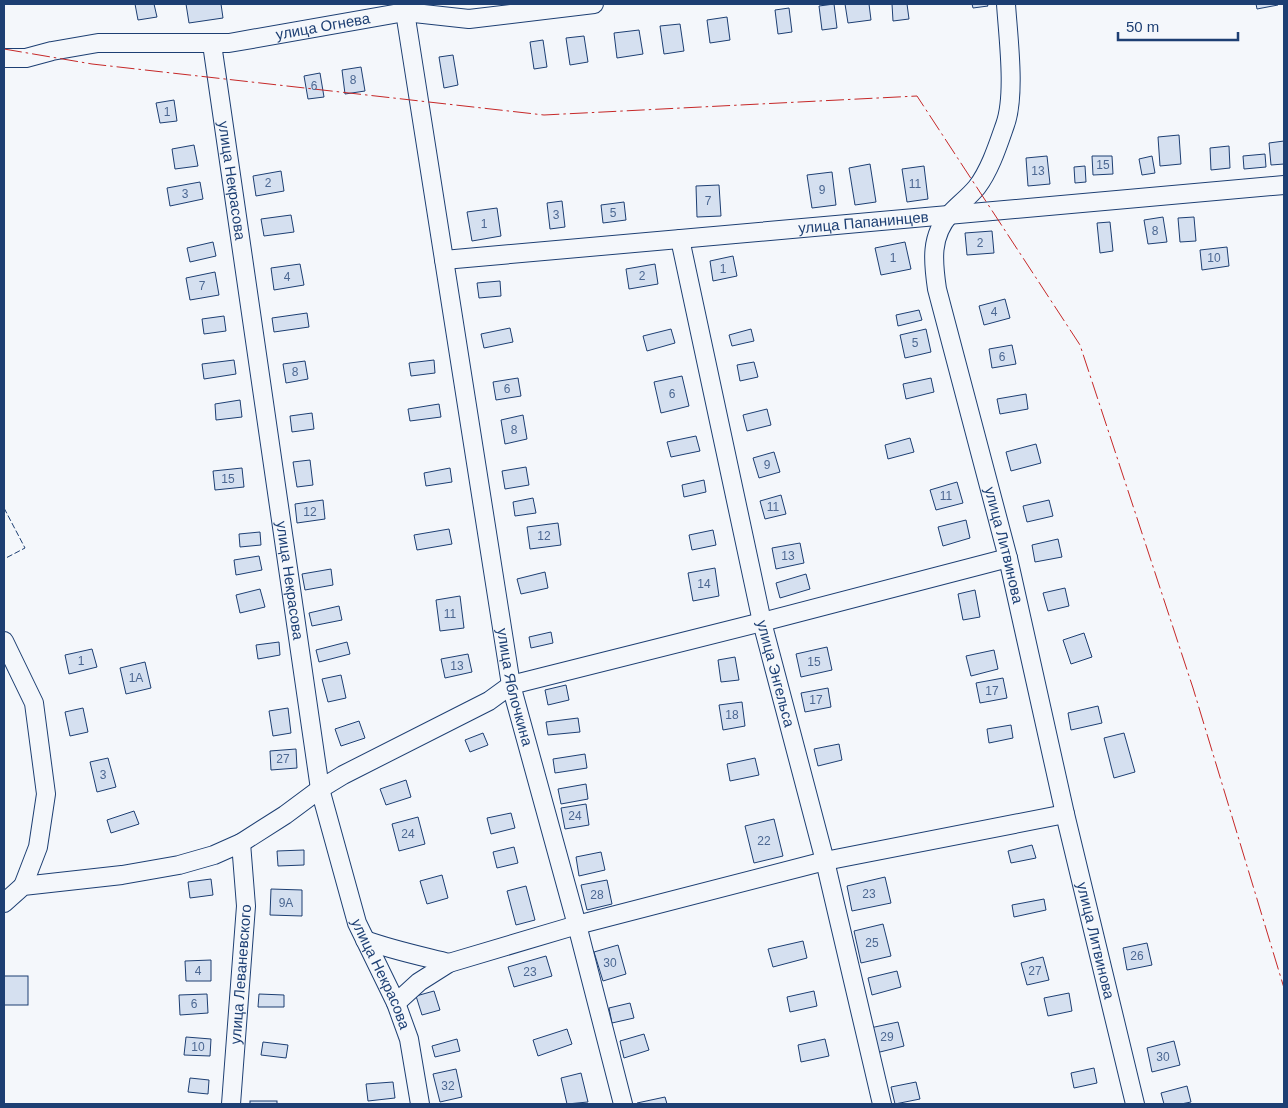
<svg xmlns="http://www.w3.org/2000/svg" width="1288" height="1108" font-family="Helvetica,sans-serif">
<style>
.building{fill:#d5e0f0;stroke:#1d3f73}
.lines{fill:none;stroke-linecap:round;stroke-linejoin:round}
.minor-casing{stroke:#1d3f73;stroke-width:20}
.minor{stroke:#f4f7fb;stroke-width:18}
.fence{stroke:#1d3f73;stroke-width:1;stroke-dasharray:6 2.5;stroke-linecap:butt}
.power{stroke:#c62828;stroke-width:1;stroke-dasharray:18 4 2.5 4;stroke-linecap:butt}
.labels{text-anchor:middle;stroke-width:4;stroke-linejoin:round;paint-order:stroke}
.number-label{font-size:12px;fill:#4b6792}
.street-label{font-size:15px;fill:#1d3f73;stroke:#f4f7fb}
</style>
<rect width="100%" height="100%" fill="#f4f7fb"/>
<g class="building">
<path d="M135,4h19l3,13 -19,3z"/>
<path d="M186,4h35l2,14 -34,5z"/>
<path d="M834,4l3,24 -15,2 -3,-24z"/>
<path d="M845,4h24l2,16 -23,3z"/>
<path d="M892,4h15l2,15 -16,2z"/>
<path d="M972,4h15l1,2 -15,2z"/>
<path d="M1256,4h22v1l-21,4z"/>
<path d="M789,8l3,24 -14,2 -3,-24z"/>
<path d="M727,17l3,23 -20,3 -3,-23z"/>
<path d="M680,24l4,27 -20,3 -4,-28z"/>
<path d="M639,30l4,24 -26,4 -3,-25z"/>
<path d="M584,36l4,26 -18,3 -4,-27z"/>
<path d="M543,40l4,27 -13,2 -4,-27z"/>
<path d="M453,55l5,30 -14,3 -5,-31z"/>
<path d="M361,67l4,24 -20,3 -3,-24z"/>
<path d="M320,73l4,24 -16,2 -4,-23z"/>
<path d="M174,100l3,21 -17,2 -4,-20z"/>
<path d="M1179,135l2,29 -21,2 -2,-29z"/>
<path d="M1284,141v23l-13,1 -2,-22z"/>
<path d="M194,145l4,21 -23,3 -3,-20z"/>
<path d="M1229,146l1,22 -19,2 -1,-22z"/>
<path d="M1265,154l1,13 -22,2 -1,-13z"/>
<path d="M1047,156l3,28 -22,2 -2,-28z"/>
<path d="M1092,156h20l1,18 -20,1z"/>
<path d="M1152,156l3,17 -13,2 -3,-16z"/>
<path d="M870,164l6,38 -21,3 -6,-37z"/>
<path d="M924,166l4,33 -21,3 -5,-33z"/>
<path d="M1085,166l1,16 -11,1 -1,-16z"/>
<path d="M281,171l3,20 -28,5 -3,-20z"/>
<path d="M832,172l4,33 -24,3 -5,-33z"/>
<path d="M200,182l3,17 -33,7 -3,-18z"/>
<path d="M719,185l2,31 -24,1 -1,-31z"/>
<path d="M562,201l3,26 -15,2 -3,-26z"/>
<path d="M624,202l2,18 -23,3 -2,-18z"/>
<path d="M497,208l4,28 -29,5 -5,-29z"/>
<path d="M291,215l3,17 -30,4 -3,-17z"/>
<path d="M1163,217l4,25 -19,2 -4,-24z"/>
<path d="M1194,217l2,24 -16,1 -2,-24z"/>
<path d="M1110,222l3,29 -13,2 -3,-30z"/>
<path d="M992,231l2,22 -27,2 -2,-22z"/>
<path d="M213,242l3,14 -26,6 -3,-14z"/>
<path d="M905,242l6,27 -30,6 -6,-27z"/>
<path d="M1227,247l2,19 -27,4 -2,-20z"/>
<path d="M733,256l4,20 -24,5 -3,-20z"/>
<path d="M300,264l4,21 -30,5 -3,-22z"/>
<path d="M655,264l3,20 -29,5 -3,-20z"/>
<path d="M215,272l4,23 -29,5 -4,-22z"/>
<path d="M500,281l1,15 -22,2 -2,-15z"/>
<path d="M1005,299l5,19 -26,7 -5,-19z"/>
<path d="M919,310l3,10 -24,6 -2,-11z"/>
<path d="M307,313l2,14 -35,5 -2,-14z"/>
<path d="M224,316l2,15 -22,3 -2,-15z"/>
<path d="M510,328l3,14 -29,6 -3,-14z"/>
<path d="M671,329l4,14 -28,8 -4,-15z"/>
<path d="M751,329l3,12 -22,5 -3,-11z"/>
<path d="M926,329l5,23 -26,6 -5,-23z"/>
<path d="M1012,345l4,19 -24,4 -3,-19z"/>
<path d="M234,360l2,14 -32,5 -2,-15z"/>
<path d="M434,360l1,13 -24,3 -2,-13z"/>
<path d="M305,361l3,18 -22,4 -3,-19z"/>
<path d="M754,362l4,15 -18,4 -3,-16z"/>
<path d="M682,376l7,30 -28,7 -7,-31z"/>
<path d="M518,378l3,18 -25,4 -3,-18z"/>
<path d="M931,378l3,14 -28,7 -3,-15z"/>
<path d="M1026,394l2,15 -28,5 -3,-15z"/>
<path d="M240,400l2,17 -26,3 -1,-16z"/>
<path d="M439,404l2,13 -31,4 -2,-12z"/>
<path d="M767,409l4,16 -24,6 -4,-16z"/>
<path d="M312,413l2,16 -22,3 -2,-16z"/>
<path d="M523,415l4,24 -22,5 -4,-24z"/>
<path d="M696,436l4,15 -29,6 -4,-15z"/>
<path d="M910,438l4,14 -26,7 -3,-14z"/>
<path d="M1036,444l5,19 -30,8 -5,-19z"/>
<path d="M774,452l6,20 -21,6 -6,-20z"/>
<path d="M310,460l3,25 -16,2 -4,-25z"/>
<path d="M526,467l3,18 -24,4 -3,-18z"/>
<path d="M242,468l2,19 -29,3 -2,-19z"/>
<path d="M450,468l2,14 -26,4 -2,-13z"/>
<path d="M704,480l2,12 -22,5 -2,-12z"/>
<path d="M957,482l6,21 -27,7 -6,-20z"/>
<path d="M781,495l5,19 -21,5 -5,-18z"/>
<path d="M533,498l3,15 -21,3 -2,-14z"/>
<path d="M323,500l2,19 -28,4 -2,-19z"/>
<path d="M1049,500l4,16 -26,6 -4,-16z"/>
<path d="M966,520l4,18 -27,8 -5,-19z"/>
<path d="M558,523l3,22 -31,4 -3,-22z"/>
<path d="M449,529l3,15 -35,6 -3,-15z"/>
<path d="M713,530l3,15 -24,5 -3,-15z"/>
<path d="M260,532l1,13 -21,2 -1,-13z"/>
<path d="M1058,539l4,18 -27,5 -3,-17z"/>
<path d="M800,543l4,20 -28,6 -4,-21z"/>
<path d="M259,556l3,14 -26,5 -2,-15z"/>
<path d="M715,568l4,28 -26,5 -5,-28z"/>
<path d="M331,569l2,16 -28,5 -3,-16z"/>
<path d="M545,572l3,16 -27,6 -4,-15z"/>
<path d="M806,574l4,15 -30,9 -4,-15z"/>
<path d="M1065,588l4,18 -21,5 -5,-18z"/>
<path d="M260,589l5,18 -25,6 -4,-18z"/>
<path d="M975,590l5,27 -17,3 -5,-26z"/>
<path d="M460,596l4,32 -24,3 -4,-31z"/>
<path d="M339,606l3,14 -30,6 -3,-13z"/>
<path d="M551,632l2,11 -22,5 -2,-11z"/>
<path d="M1084,633l8,24 -21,7 -8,-24z"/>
<path d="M279,642l1,13 -22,4 -2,-14z"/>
<path d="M347,642l3,12 -31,8 -3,-12z"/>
<path d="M827,647l5,23 -31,7 -5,-23z"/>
<path d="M92,649l5,18 -28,7 -4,-19z"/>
<path d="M994,650l4,19 -27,7 -5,-20z"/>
<path d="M468,654l4,18 -27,6 -4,-19z"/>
<path d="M735,657l4,23 -18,2 -3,-22z"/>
<path d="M145,662l6,26 -25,6 -6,-26z"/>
<path d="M341,675l5,23 -18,4 -6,-23z"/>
<path d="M1003,678l4,20 -27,5 -4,-20z"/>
<path d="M566,685l3,15 -21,5 -3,-15z"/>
<path d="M828,688l3,19 -26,5 -4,-19z"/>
<path d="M742,702l3,24 -22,4 -4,-25z"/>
<path d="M1098,706l4,17 -31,7 -3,-17z"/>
<path d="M83,708l5,24 -18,4 -5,-24z"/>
<path d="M288,708l3,25 -18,3 -4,-25z"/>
<path d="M578,718l2,14 -32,3 -2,-13z"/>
<path d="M359,721l6,17 -24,8 -6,-17z"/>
<path d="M1011,725l2,13 -24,5 -2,-14z"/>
<path d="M483,733l5,12 -18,7 -5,-12z"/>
<path d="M1124,733l11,39 -21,6 -10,-40z"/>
<path d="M839,744l3,16 -24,6 -4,-17z"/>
<path d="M296,749l1,19 -26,2 -1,-19z"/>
<path d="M585,754l2,14 -32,5 -2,-14z"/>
<path d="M108,758l8,29 -19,5 -7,-30z"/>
<path d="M755,758l4,17 -29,6 -3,-17z"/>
<path d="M406,780l5,17 -25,8 -6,-16z"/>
<path d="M586,784l2,15 -27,5 -3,-15z"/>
<path d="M586,804l3,21 -24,4 -4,-21z"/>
<path d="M134,811l5,13 -28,9 -4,-13z"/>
<path d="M511,813l4,15 -24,6 -4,-16z"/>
<path d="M418,817l7,27 -26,7 -7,-27z"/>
<path d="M774,819l9,37 -29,7 -9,-37z"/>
<path d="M1032,845l4,13 -25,5 -3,-12z"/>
<path d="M514,847l4,16 -21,5 -4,-16z"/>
<path d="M304,850v15l-26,1 -1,-15z"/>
<path d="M601,852l4,18 -26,6 -3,-19z"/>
<path d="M442,875l6,23 -21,6 -7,-23z"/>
<path d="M885,877l6,26 -39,8 -5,-25z"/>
<path d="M211,879l2,16 -23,3 -2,-16z"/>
<path d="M607,880l5,24 -25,6 -6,-25z"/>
<path d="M526,886l9,34 -19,5 -9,-34z"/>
<path d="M271,889l31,1v26l-32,-1z"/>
<path d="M1044,899l2,11 -32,7 -2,-12z"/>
<path d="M883,924l8,32 -30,7 -7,-32z"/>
<path d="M803,941l4,17 -34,9 -5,-18z"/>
<path d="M1147,943l5,22 -25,5 -4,-22z"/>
<path d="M618,945l8,29 -23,7 -9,-29z"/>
<path d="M546,956l6,20 -38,11 -6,-20z"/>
<path d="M1043,957l6,23 -22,5 -6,-22z"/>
<path d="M211,960v21h-25l-1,-20z"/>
<path d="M897,971l4,16 -29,8 -4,-17z"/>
<rect x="4" y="976" width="24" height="29"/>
<path d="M434,991l6,19 -18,5 -6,-19z"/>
<path d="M814,991l3,15 -27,6 -3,-15z"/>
<path d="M1069,993l3,18 -24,5 -4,-18z"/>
<path d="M207,994l1,19 -28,2 -1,-20z"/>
<path d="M259,994l25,1v12h-26z"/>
<path d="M630,1003l4,15 -22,5 -3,-15z"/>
<path d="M898,1022l6,24 -28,7 -6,-25z"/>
<path d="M567,1029l5,15 -34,12 -5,-16z"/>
<path d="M644,1034l5,16 -25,8 -4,-17z"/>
<path d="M186,1037l25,2 -1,17 -26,-1z"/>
<path d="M457,1039l3,12 -25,6 -3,-11z"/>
<path d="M825,1039l4,17 -28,6 -3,-17z"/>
<path d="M1174,1041l6,24 -28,7 -5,-24z"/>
<path d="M263,1042l25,3 -2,13 -25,-3z"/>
<path d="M1094,1068l3,15 -23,5 -3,-15z"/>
<path d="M456,1069l6,28 -22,5 -7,-28z"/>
<path d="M581,1073l7,29 -21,2 -6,-26z"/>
<path d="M190,1078l19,2 -1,14 -20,-2z"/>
<path d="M393,1082l2,16 -27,3 -2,-17z"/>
<path d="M916,1082l4,17 -25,5 -4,-17z"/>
<path d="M1187,1086l4,16 -10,2h-17l-3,-11z"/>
<path d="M665,1097l2,7h-30v-1z"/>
<rect x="250" y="1101" width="27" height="3"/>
</g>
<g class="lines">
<g class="minor-casing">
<g id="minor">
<path id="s1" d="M1006,4c2,32 10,91 -1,121 -7,20 -15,45 -28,62 -8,10 -19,18 -27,27 -20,22 -17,48 -13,75l71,269 57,256 70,290"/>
<path id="s2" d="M405,12l106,673 66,240 46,179"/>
<path id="s3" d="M212,44l108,745 37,134 39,80 13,36 11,65"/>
<path id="s4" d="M4,58h22l26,-7 46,-8h131l176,-31 64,7 125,-15"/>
<path id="s5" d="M680,239l82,383 63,239 57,243"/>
<path id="s6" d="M444,260l840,-75"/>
<path d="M4,641l30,62 12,91 -8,53 -15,39"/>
<path d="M4,903l19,-17 99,-11 57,-10 35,-10 27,-12 44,-28 35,-26 23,-14 146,-74 22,-16 251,-63 246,-64"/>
<path d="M365,940c27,10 56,16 84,23"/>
<path d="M396,1003l23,-21 30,-19 128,-38 248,-64 240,-47"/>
<path id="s7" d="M231,1104l15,-198 -5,-63"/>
</g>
</g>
<use href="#minor" class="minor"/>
<path class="fence" d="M4,508l21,40 -21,11"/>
<path class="power" d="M4,49l88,15 452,51 373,-19 163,249 113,343 91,300"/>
</g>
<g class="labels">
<g class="number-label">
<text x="353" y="84">8</text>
<text x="314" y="90">6</text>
<text x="167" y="116">1</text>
<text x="1103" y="169">15</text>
<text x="1038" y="175">13</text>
<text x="268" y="187">2</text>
<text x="915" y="188">11</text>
<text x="822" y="194">9</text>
<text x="185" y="198">3</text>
<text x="708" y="205">7</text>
<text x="613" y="217">5</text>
<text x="556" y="219">3</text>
<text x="484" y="228">1</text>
<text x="1155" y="235">8</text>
<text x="980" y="247">2</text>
<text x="893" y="262">1</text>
<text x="1214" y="262">10</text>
<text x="723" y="273">1</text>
<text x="642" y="280">2</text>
<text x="287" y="281">4</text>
<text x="202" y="290">7</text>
<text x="994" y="316">4</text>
<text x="915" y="347">5</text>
<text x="1002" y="361">6</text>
<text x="295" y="376">8</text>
<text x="507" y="393">6</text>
<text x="672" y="398">6</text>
<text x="514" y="434">8</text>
<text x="767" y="469">9</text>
<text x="228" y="483">15</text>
<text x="946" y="500">11</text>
<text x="773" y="511">11</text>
<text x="310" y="516">12</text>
<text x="544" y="540">12</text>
<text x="788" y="560">13</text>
<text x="704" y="588">14</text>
<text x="450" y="618">11</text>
<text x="81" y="665">1</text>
<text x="814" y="666">15</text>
<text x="457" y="670">13</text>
<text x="136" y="682">1А</text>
<text x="992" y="695">17</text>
<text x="816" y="704">17</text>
<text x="732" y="719">18</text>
<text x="283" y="763">27</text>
<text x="103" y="779">3</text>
<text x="575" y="820">24</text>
<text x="408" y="838">24</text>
<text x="764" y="845">22</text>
<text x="869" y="898">23</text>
<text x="597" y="899">28</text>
<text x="286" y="907">9А</text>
<text x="872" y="947">25</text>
<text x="1137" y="960">26</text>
<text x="610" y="967">30</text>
<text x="198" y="975">4</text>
<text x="1035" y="975">27</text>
<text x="530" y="976">23</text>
<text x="194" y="1008">6</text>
<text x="887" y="1041">29</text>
<text x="198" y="1051">10</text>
<text x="1163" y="1061">30</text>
<text x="448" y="1090">32</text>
</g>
<g class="street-label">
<text dy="5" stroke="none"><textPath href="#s4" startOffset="322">улица Огнева</textPath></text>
<text dy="5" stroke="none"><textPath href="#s3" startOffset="138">улица Некрасова</textPath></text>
<text dy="5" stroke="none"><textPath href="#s6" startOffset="421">улица Папанинцев</textPath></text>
<text dy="5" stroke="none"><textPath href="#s1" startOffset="572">улица Литвинова</textPath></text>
<text dy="5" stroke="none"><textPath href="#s3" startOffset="542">улица Некрасова</textPath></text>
<text dy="5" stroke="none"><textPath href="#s5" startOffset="445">улица Энгельса</textPath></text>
<text dy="5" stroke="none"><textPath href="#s2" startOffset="684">улица Яблочкина</textPath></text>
<text dy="5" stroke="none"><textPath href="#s1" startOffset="978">улица Литвинова</textPath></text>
<text dy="5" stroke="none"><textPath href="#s7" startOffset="130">улица Леваневского</textPath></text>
<text dy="5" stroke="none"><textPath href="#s3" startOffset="948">улица Некрасова</textPath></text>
</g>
</g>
<rect width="1288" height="1108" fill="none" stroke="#1d3f73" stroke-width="10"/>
<path d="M1118 32v8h120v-8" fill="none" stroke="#1d3f73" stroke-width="2.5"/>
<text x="1126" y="32" font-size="15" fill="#1d3f73" stroke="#f4f7fb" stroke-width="4" paint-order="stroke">50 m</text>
</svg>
